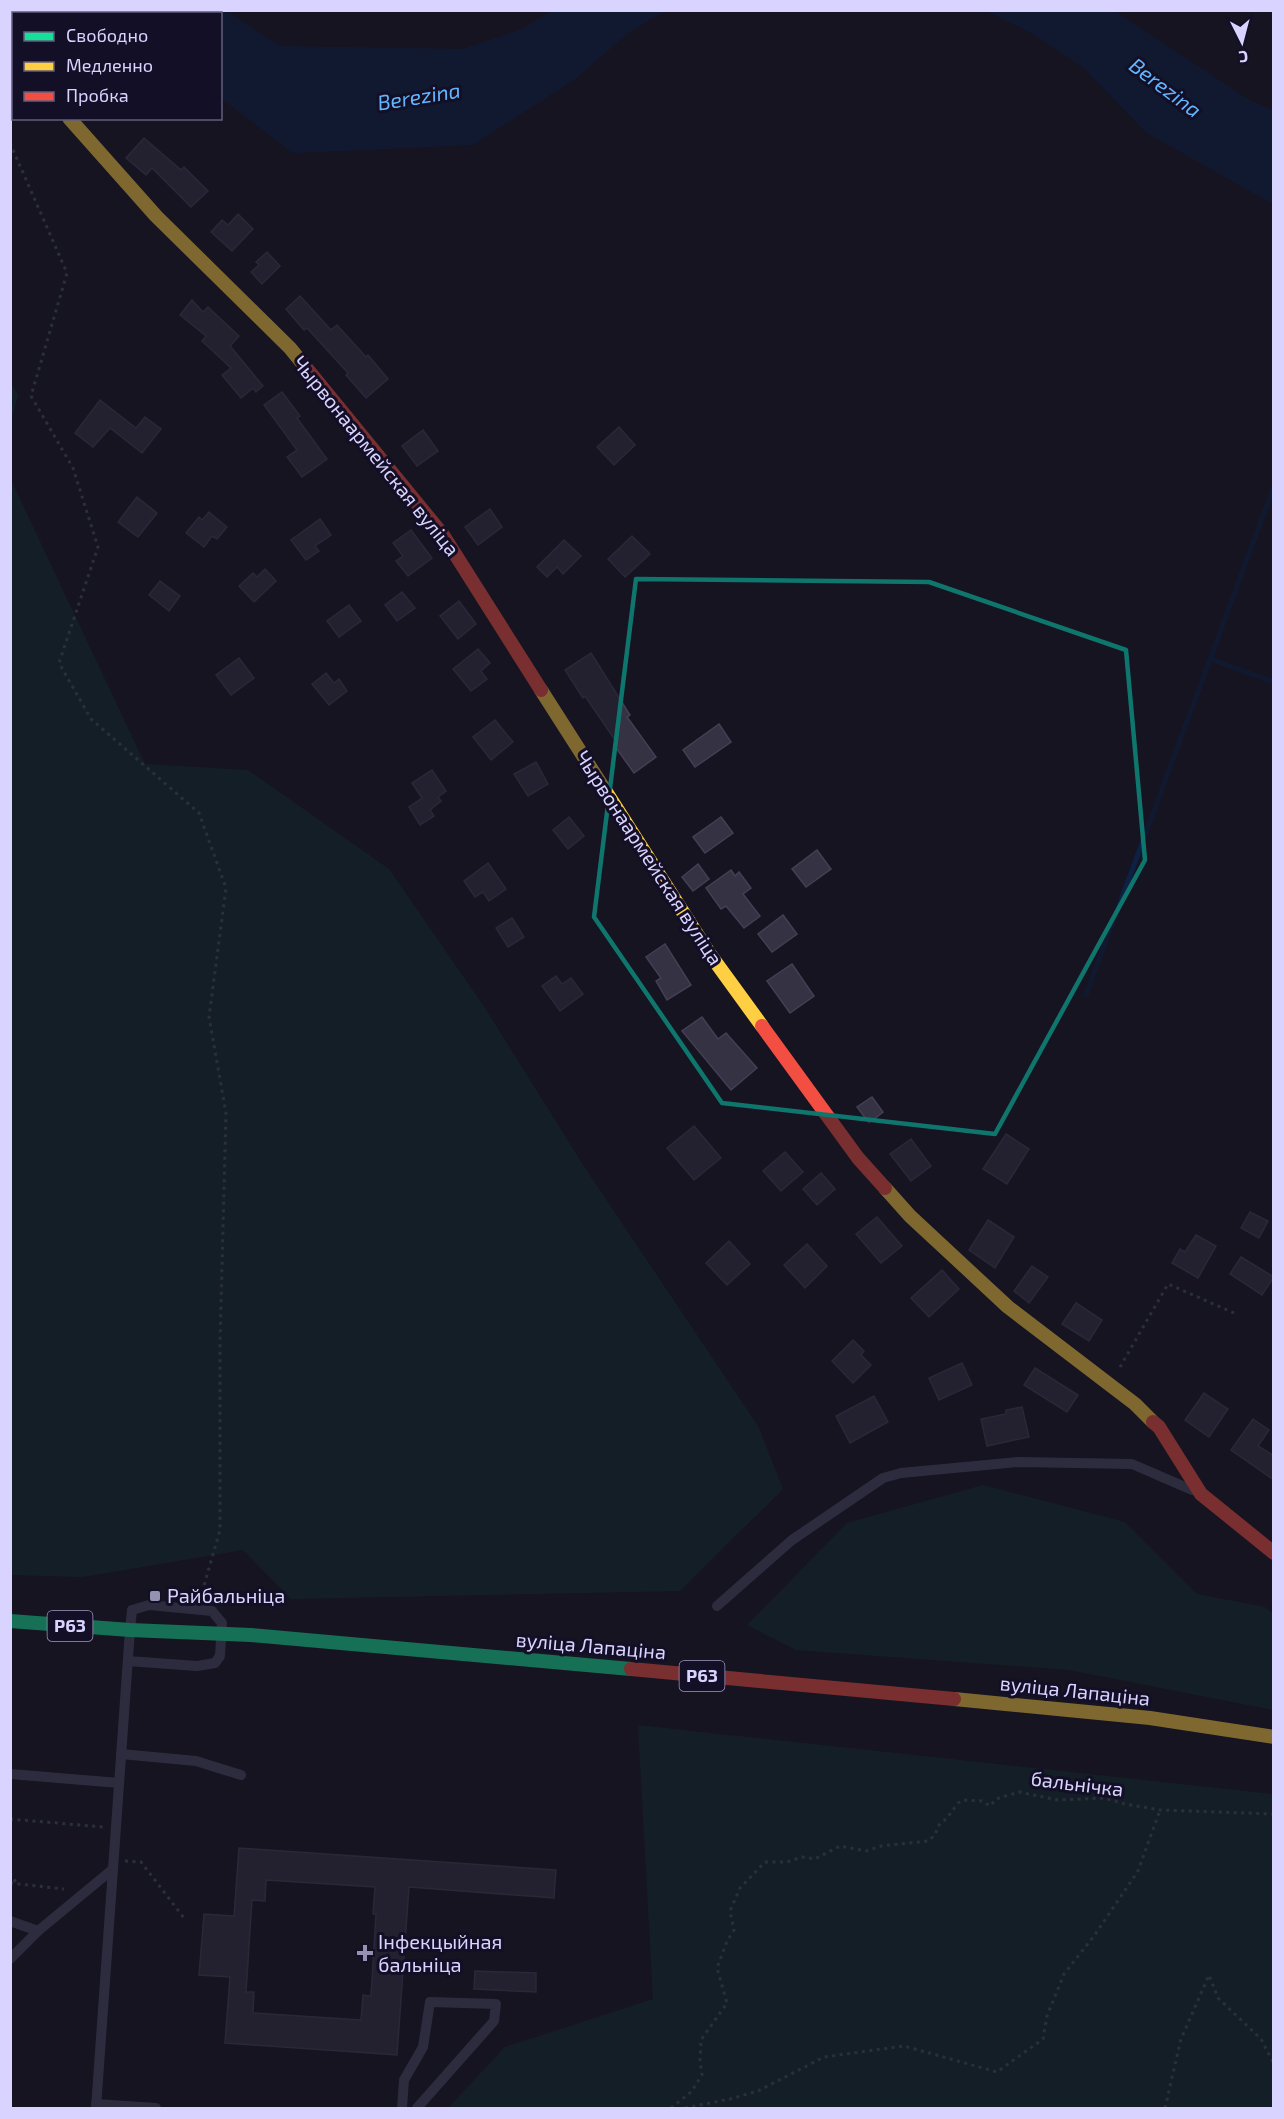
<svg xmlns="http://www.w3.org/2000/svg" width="1284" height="2119" font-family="'Exo 2',sans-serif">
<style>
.green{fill:#132c2d}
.water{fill:#0d2144}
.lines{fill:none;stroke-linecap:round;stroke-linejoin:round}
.stream{stroke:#0d2144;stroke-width:5}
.building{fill:#343243;stroke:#433f54;stroke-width:1.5;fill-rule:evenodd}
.path{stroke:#44505f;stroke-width:3;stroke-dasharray:3 4.5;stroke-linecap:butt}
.lane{stroke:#4a4962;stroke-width:10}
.street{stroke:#4a4962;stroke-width:20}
.fast{stroke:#16e098;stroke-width:14}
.slow{stroke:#ffcf43;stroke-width:14}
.jam{stroke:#f24e42;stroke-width:14}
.marked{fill:none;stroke:#0f766e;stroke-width:4.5;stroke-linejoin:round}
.poi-dot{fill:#9591b1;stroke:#130f26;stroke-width:2}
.labels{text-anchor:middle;stroke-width:6;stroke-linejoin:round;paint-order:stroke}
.shield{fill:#130f26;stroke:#9e99be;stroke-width:1.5}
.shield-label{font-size:18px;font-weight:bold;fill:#d9d4ff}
.street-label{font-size:20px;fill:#d9d4ff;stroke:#130f26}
.poi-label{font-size:20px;fill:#d9d4ff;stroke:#130f26;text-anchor:start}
.water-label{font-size:21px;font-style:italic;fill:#62b6ff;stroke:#130f26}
</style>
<rect width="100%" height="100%" fill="#161421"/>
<g class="green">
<path d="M11,383l7,12 -7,26z"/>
<path d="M11,480l134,284 103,6 141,99 96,139 100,160 173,258 25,63 -103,102 -389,8 -48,-49 -160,27 -72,-2z"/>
<path d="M983,1485l142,37 72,72 68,13 8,7v96l-204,-40 -273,-20 -49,-25 100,-102z"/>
<path d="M638,1725l635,69v314h-825l57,-61 148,-48z"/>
</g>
<g class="water">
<path d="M105,11h122l52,35 184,3 57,-19 32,-19h113l-36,21 -54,47 -102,66 -180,8 -72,-55 -1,-84h-111z"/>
<path d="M986,11h129l134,89 24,10v94l-126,-71 -63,-65 -56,-37z"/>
</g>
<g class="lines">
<g class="stream">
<path d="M1210,659l64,23"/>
<path d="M1086,995l188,-509"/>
</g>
</g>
<g class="building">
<path d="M144,138l37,32 3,-3 24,24 -17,16 -39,-39 -6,7 -20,-17z"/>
<path d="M238,214l15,15 -21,22 -21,-19 11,-12 6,5z"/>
<path d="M267,252l13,14 -18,18 -11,-12 8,-7 -3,-3z"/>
<path d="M300,296l31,34 6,-5 29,32 2,-2 20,24 -22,19 -20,-23 2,-2 -41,-45 -3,2 -18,-21z"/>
<path d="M192,300l11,12 5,-5 31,29 -9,10 33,40 -7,6 -3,-4 -12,10 -19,-23 9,-7 -29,-27 4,-5 -26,-21z"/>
<path d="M282,392l18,24 -3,2 30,41 -25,18 -15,-20 10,-7 -33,-45z"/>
<path d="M100,400l36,28 9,-11 16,12 -19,24 -32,-25 -17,19 -18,-14z"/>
<path d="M619,427l16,18 -21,20 -17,-18z"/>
<path d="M423,430l15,21 -21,15 -15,-20z"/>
<path d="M137,497l20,16 -19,24 -20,-15z"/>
<path d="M490,509l12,18 -24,18 -13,-18z"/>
<path d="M209,512l18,15 -10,12 -5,-3 -8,11 -18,-14 13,-16 3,3z"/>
<path d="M320,519l11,16 -16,11 4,5 -13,9 -15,-20z"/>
<path d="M411,530l21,28 -24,18 -12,-15 7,-5 -10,-13z"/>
<path d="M632,536l18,18 -25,23 -17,-18z"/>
<path d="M564,540l17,16 -18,18 -6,-7 -10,10 -10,-10z"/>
<path d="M265,569l11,12 -22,21 -15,-16 14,-13 4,4z"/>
<path d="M160,581l20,15 -11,15 -20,-16z"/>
<path d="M402,592l13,16 -18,13 -12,-16z"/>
<path d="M459,601l17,23 -18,15 -18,-23z"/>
<path d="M349,605l12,16 -22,16 -12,-16z"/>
<path d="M478,649l12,14 -9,8 6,8 -16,12 -18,-22z"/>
<path d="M591,653l39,62 -3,2 29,40 -22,16 -20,-28 3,-2 -32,-47 -2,2 -18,-28z"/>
<path d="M239,658l15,20 -23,17 -15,-20z"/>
<path d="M326,673l8,10 5,-4 8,12 -18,14 -17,-21z"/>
<path d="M495,720l18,22 -22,18 -18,-23z"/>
<path d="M719,724l12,18 -36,25 -12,-17z"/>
<path d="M536,762l12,22 -20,12 -14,-22z"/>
<path d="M432,770l14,21 -8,6 3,4 -11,9 4,6 -14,9 -11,-18 13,-9 -10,-15z"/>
<path d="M569,817l15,19 -16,13 -15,-19z"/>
<path d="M721,817l12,16 -28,20 -12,-16z"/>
<path d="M817,850l14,19 -25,18 -14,-18z"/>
<path d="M488,863l18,26 -17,12 -6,-9 -8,5 -11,-16z"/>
<path d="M698,864l11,15 -16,12 -11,-14z"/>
<path d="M731,870l4,6 4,-4 12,16 -8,6 17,22 -16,12 -18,-22 -5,3 -15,-21z"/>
<path d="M783,915l14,19 -25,18 -14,-18z"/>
<path d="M512,918l12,19 -16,10 -12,-19z"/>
<path d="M665,944l26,41 -24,15 -11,-19 5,-3 -15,-21z"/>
<path d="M792,964l22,32 -24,17 -23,-32z"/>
<path d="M556,976l6,8 9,-6 12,16 -23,17 -18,-25z"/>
<path d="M702,1017l16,22 8,-6 31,35 -26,22 -49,-59z"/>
<path d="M872,1097l11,15 -14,11 -12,-16z"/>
<path d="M694,1126l27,32 -27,22 -27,-32z"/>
<path d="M1006,1134l23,15 -22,35 -24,-15z"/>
<path d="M911,1139l20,27 -20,15 -21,-27z"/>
<path d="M785,1152l18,20 -22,19 -18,-20z"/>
<path d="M821,1173l14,16 -18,16 -14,-16z"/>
<path d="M1250,1212l18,9 -9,17 -18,-10z"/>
<path d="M877,1217l25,29 -21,17 -25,-29z"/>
<path d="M988,1220l26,17 -19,31 -26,-18z"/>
<path d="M1196,1235l20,11 -18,32 -26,-15 8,-14 5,3z"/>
<path d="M729,1241l21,23 -23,21 -21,-22z"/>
<path d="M807,1244l20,22 -22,22 -21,-23z"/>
<path d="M1241,1257l33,20 -12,18 -32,-21z"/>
<path d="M1032,1266l16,11 -19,26 -15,-12z"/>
<path d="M942,1270l17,19 -30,28 -18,-19z"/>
<path d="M1076,1303l26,17 -13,21 -27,-17z"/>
<path d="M853,1340l11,11 -3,4 10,10 -18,18 -21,-22z"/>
<path d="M962,1363l10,22 -33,15 -10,-22z"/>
<path d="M1035,1368l43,27 -11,17 -43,-27z"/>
<path d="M1204,1393l24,16 -19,28 -24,-17z"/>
<path d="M874,1396l14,26 -38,21 -14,-27z"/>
<path d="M1022,1407l7,30 -42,9 -6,-27 25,-5v-4z"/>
<path d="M1253,1419l16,11 -11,16 16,10v24l-43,-30z"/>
<path d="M239,1848l317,22 -2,28 -145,-11 -12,168 -172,-12 5,-66 -31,-2 5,-61 30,2zM266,1880l109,7 -2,27h3l-5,82 -8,-1 -2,25 -108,-7 1,-21h-8l6,-92 13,1z"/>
<path d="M475,1971l61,2v19l-62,-3z"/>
</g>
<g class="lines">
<g class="path">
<path d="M10,143l57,130 -36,123 42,72 25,79 -39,116 32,56 108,94 27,75 -17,129 17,96 -6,230v187l-19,66"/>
<path d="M1120,1367l48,-83 66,29"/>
<path d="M10,1819l93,8"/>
<path d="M125,1861l16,1 43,56"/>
<path d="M10,1873l7,11"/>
<path d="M10,1883l54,6"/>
<path d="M671,2108l20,-16 11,-17 -2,-13 1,-22 26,-37 -10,-35 10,-27 7,-11 -4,-19 10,-23 25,-26h22l15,-5 13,2 25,-13 26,5 15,-5 47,-5 7,-6 3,-9 9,-8 11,-15 6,-3 18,1 8,5 6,-7 23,-7 39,8 46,-2 21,6 35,6 114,4"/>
<path d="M685,2108l45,-9 28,-8 66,-34 80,-11 93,26 46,-33 4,-23 17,-42 30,-38 44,-65 22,-61"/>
<path d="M1165,2108l16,-69 28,-64 9,23 43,41 13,25"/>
</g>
<g class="lane">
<path d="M717,1606l75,-66 91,-62 18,-5 118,-11 113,2 60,26"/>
<path d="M121,1754l75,7 45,14"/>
<path d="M10,1774l109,9"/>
<path d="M10,1921l28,10"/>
<path d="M10,1959l28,-28 75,-62"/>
<path d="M96,2104l60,4"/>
<path d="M96,2108l34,-478 2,-20 17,-5 63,6 10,12 -2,33 -5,7 -18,3 -69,-5"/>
<path d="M402,2108l2,-28 19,-33 7,-45 66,2 -2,17 -77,87"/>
</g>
<path class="street" d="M10,54l4,3"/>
<path class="fast" d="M10,1621l120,9 121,5 380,34"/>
<g class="slow">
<path d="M69,118l87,98 134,132 13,16"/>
<path d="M541,690l168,263 53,73"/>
<path d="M885,1188l25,28 98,91 127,97 18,18"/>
<path d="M954,1699l196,19 124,19"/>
</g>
<g class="jam">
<path d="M303,364l140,171 98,155"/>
<path d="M762,1026l96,132 27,30"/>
<path d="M1153,1422l6,5 42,67 73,59"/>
<path d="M631,1669l323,30"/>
</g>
</g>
<path d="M0 0H1284V2119H0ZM636,579l293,3 197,68 19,210 -150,274 -273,-31 -128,-186z" fill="#161421" fill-opacity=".55" fill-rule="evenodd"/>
<path class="marked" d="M636,579l293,3 197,68 19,210 -150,274 -273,-31 -128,-186z"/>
<g class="poi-dot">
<rect x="149" y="1590" width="12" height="12" rx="3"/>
<path d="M362 1944h6v6h6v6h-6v6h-6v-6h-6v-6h6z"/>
</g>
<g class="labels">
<g class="shield">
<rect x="47.5" y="1611" width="45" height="30" rx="4.5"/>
<rect x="679.5" y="1661" width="45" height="30" rx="4.5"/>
</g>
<g class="shield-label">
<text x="70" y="1632">Р63</text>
<text x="702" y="1682">Р63</text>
</g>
<g class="street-label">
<text transform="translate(376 456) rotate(51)" y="7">Чырвонаармейская вуліца</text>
<text transform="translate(649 858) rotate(57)" y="7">Чырвонаармейская вуліца</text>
<text transform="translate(591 1646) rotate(5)" y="7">вуліца Лапаціна</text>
<text transform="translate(1075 1691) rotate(6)" y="7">вуліца Лапаціна</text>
<text transform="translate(1077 1784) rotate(7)" y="7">бальнічка</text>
</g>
<g class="poi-label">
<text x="167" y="1603">Райбальніца</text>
<text x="378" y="1949">Інфекцыйная<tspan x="378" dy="23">бальніца</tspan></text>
</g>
<g class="water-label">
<text transform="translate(1165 88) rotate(37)" y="7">Berezina</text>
<text transform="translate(419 97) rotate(-9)" y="7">Berezina</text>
</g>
</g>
<rect width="1284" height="2119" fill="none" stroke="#d9d4ff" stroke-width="24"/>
<rect x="12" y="12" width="210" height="108" fill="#130f26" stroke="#625e7d" stroke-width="1.5"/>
<rect x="24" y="32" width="30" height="9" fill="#16e098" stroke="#625e7d" stroke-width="1.5"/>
<text x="66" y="42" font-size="18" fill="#d9d4ff">Свободно</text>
<rect x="24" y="62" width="30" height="9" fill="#ffcf43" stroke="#625e7d" stroke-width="1.5"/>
<text x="66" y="72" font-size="18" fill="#d9d4ff">Медленно</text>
<rect x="24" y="92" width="30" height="9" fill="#f24e42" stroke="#625e7d" stroke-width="1.5"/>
<text x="66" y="102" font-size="18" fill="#d9d4ff">Пробка</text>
<g transform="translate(1242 42) rotate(174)" stroke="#130f26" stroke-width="4.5" paint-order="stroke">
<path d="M0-4.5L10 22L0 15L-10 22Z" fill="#d9d4ff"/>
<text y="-9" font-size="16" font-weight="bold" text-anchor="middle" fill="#d9d4ff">С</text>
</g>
</svg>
